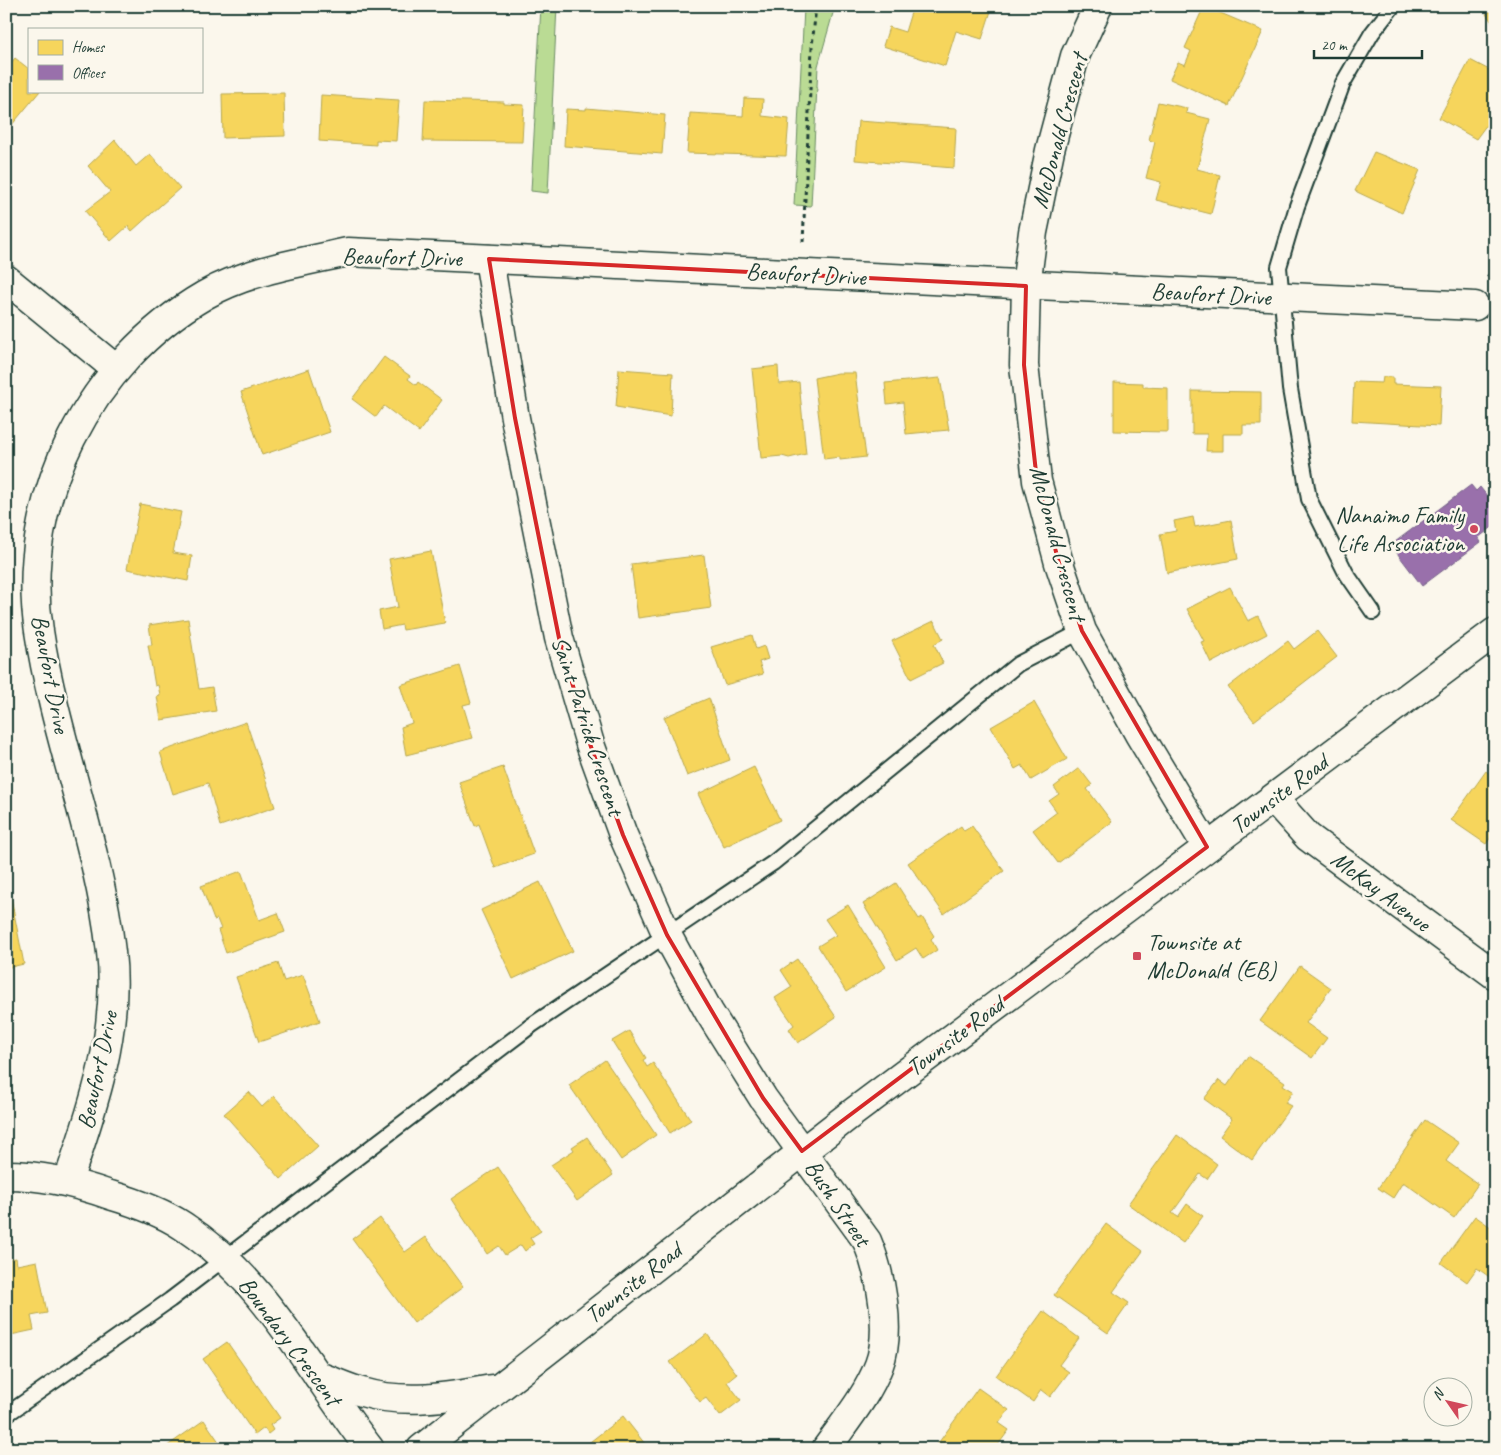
<svg xmlns="http://www.w3.org/2000/svg" width="1501" height="1455" font-family="Caveat,sans-serif">
<style>
.green{fill:#badb94;stroke:#6c8c64}
.homes{fill:#f6d55c;stroke:#b6a750}
.offices{fill:#9970ab;stroke:#746187}
.lines{fill:none;stroke-linecap:round;stroke-linejoin:round}
.service-casing{stroke:#1f3d34;stroke-width:18}
.minor-casing{stroke:#1f3d34;stroke-width:31}
.tertiary-casing{stroke:#1f3d34;stroke-width:31}
.path{stroke:#1f3d34;stroke-width:3;stroke-dasharray:4 4;stroke-linecap:butt}
.service{stroke:#fbf7ec;stroke-width:14}
.minor{stroke:#fbf7ec;stroke-width:28}
.tertiary{stroke:#fbf7ec;stroke-width:28}
.marked{fill:none;stroke:#d62828;stroke-width:4;stroke-linejoin:round}
.poi-dot{fill:#d1495b;stroke:#fbf7ec;stroke-width:2}
.labels{text-anchor:middle;stroke-width:5;stroke-linejoin:round;paint-order:stroke}
.street-label{font-size:24px;fill:#1f3d34;stroke:#fbf7ec}
.poi-label{font-size:24px;fill:#1f3d34;stroke:#fbf7ec;text-anchor:end}
</style>
<rect width="100%" height="100%" fill="#fbf7ec"/>
<filter id="ink" filterUnits="userSpaceOnUse"><feTurbulence type="fractalNoise" baseFrequency=".02" numOctaves="2"/><feDisplacementMap in="SourceGraphic" scale="10" xChannelSelector="R" yChannelSelector="G"/><feConvolveMatrix kernelMatrix="1 2 1 2 8 2 1 2 1" color-interpolation-filters="sRGB"/></filter>
<g filter="url(#ink)">
<g class="green">
<path d="M541,6h16l-9,187 -17,-2z"/>
<path d="M775,6h60l-17,60 -7,140 -17,-1 10,-197z"/>
</g>
<g class="homes">
<path d="M913,6h75l4,2 -10,31 -26,-8 -11,35 -62,-20 6,-19 16,5z"/>
<path d="M1204,6l59,25 -34,75 -59,-27 8,-17 7,3 6,-14 -6,-3z"/>
<path d="M1495,8v17h-1l-8,-11z"/>
<path d="M15,58l14,11v22h11l-34,41v-73l5,4z"/>
<path d="M1470,60l25,13v32l-6,11 1,4 -14,19 -37,-21z"/>
<path d="M284,93l1,43 -62,2 -1,-44z"/>
<path d="M321,95l78,5 -3,41 -20,-1v5l-57,-4z"/>
<path d="M744,98l19,1 -1,17 27,3 -3,37 -99,-3 3,-40 53,3z"/>
<path d="M425,100l79,2v2l20,1 -2,37 -99,-1z"/>
<path d="M1158,102l29,6 -1,5 24,6 -13,50 23,6 -9,39 -55,-14 5,-18 -15,-4 9,-36 -6,-2z"/>
<path d="M586,108l79,7 -3,39 -98,-8 2,-37 20,1z"/>
<path d="M858,121l98,7 -2,40 -99,-8z"/>
<path d="M115,140l21,26 14,-12 30,34 -48,43 -4,-5 -17,15 -26,-30 25,-19 -22,-26z"/>
<path d="M1374,152l46,18 -18,43 -47,-22z"/>
<path d="M384,357l26,19 -2,3 8,6 2,-3 24,18 -23,32 -35,-26 -8,11 -24,-18z"/>
<path d="M778,366l1,18 20,-2 7,72 -17,4 -7,-2 -21,2 -9,-89z"/>
<path d="M309,369l21,63 -68,23 -21,-63z"/>
<path d="M619,369l54,4 -2,43 -55,-9z"/>
<path d="M838,373h17l11,84 -26,3v-3l-16,2 -10,-81z"/>
<path d="M1383,377h10v7l48,2 -2,40 -87,-5 2,-39 28,1z"/>
<path d="M940,378l9,52 -43,4 -3,-32 -16,2 -2,-21z"/>
<path d="M1114,382l29,1v4l25,1v44l-54,-1z"/>
<path d="M1192,391l69,1v33h-18v9h-20v17h-17l1,-17h-15z"/>
<path d="M140,504l41,8 -8,41 19,3 -4,25 -61,-12z"/>
<path d="M1193,517l2,10 36,-7 7,39 -71,14 -7,-39 16,-3 -2,-10z"/>
<path d="M431,551l14,72 -42,7 -1,-5 -20,4 -3,-18 19,-4 -9,-48z"/>
<path d="M704,555l7,53 -73,10 -7,-54z"/>
<path d="M1230,587l18,34 10,-5 9,18 -56,29 -10,-21 3,-1 -17,-32z"/>
<path d="M188,619l11,70 13,-2 4,24 -55,9 -4,-24 3,-1 -2,-10 -3,1 -7,-41h4l-3,-20z"/>
<path d="M934,621l9,18 -9,5 9,19 -32,16 -19,-38z"/>
<path d="M1317,631l20,26 -83,64 -26,-34 60,-46 6,8z"/>
<path d="M752,635l4,14 8,-3 4,13 -9,3 4,12 -38,11 -14,-38z"/>
<path d="M460,666l11,37 -8,2 10,33 -67,17 -5,-28 11,-4 -12,-38z"/>
<path d="M709,698l21,62 -43,16 -23,-59z"/>
<path d="M1034,702l33,57 -36,21 -9,-15 -7,4 -24,-42z"/>
<path d="M246,722l29,85 -55,19 -12,-43 -35,11 -13,-42z"/>
<path d="M503,767l31,87 -39,14 -16,-44 -4,2 -16,-44z"/>
<path d="M754,767l26,53 -56,27 -26,-53z"/>
<path d="M1079,768l13,17 -5,4 25,33 -54,41 -25,-33 24,-18 -8,-11 10,-7 -5,-7z"/>
<path d="M1486,771l9,7v54l-9,12 -35,-24z"/>
<path d="M961,826l3,5 8,-5 32,45 -60,43 -36,-51z"/>
<path d="M241,871l18,49 19,-7 7,19 -59,21 -8,-23 3,-1 -4,-10 -3,1 -13,-34z"/>
<path d="M6,872l18,92 -18,4z"/>
<path d="M540,882l33,69 -60,28 -32,-69z"/>
<path d="M896,883l23,36 3,-2 12,19 -3,3 6,11 -14,9 -7,-11 -19,12 -34,-56z"/>
<path d="M848,905l38,62 -40,25 -28,-46 18,-11 -11,-16z"/>
<path d="M797,959l39,58 -38,26 -9,-14 5,-4 -19,-27 17,-11 -11,-17z"/>
<path d="M278,963l6,18 19,-6 17,46 -61,21 -23,-65z"/>
<path d="M1300,966l31,22 -25,35 21,15 -15,20 -52,-37z"/>
<path d="M629,1031l17,27 -3,2 4,7 6,-4 38,57 -21,13 -58,-92z"/>
<path d="M1248,1056l37,26 -2,3 10,6 -8,12 6,3 -39,54 -32,-24 12,-17 -28,-20 15,-19 8,6z"/>
<path d="M605,1060l51,75 -35,25 -52,-75z"/>
<path d="M249,1092l13,15 12,-11 44,50 -37,33 -57,-65z"/>
<path d="M1425,1120l34,23 -13,18 32,23 -24,34 -51,-36 -10,16 -15,-10z"/>
<path d="M1177,1135l40,29 -10,15 -7,-5 -28,39 6,4 9,-13 16,12 -20,27 -55,-39z"/>
<path d="M587,1137l26,38 -36,26 -26,-36 23,-15 -2,-3z"/>
<path d="M498,1167l43,64 -11,7 4,6 -2,1 -7,6 -4,-6 -16,10 -6,-9 -12,8 -36,-55z"/>
<path d="M1475,1216l20,14v51l-18,-13 -10,14 -26,-19z"/>
<path d="M380,1218l25,34 21,-15 37,50 -49,36 -62,-84z"/>
<path d="M1106,1224l37,27 -30,41 16,11 -21,30 -54,-38z"/>
<path d="M16,1258l1,7 20,-4 10,52 -16,3 3,14 -28,6v-76z"/>
<path d="M1043,1311l36,27 -20,27 10,7 -19,25 -9,-7 -8,12 -37,-26z"/>
<path d="M707,1334l30,40 -10,8 14,18 -21,16 -14,-18 -6,4 -30,-40z"/>
<path d="M227,1342l53,76 -10,7 3,5 -5,4 -4,-6 -9,7 -52,-76z"/>
<path d="M978,1388l31,22 -10,13 10,7 -14,19h-61z"/>
<path d="M623,1416l26,33h-68z"/>
<path d="M204,1420l20,29h-61z"/>
</g>
<path class="offices" d="M1471,485l5,6 4,-4 15,19v19l-17,13 3,4 -59,44 -31,-41z"/>
<g class="lines">
<g class="service-casing">
<g id="service">
<path d="M1373,612l-27,-39 -37,-74 -19,-110 -11,-122 18,-61 46,-123 29,-50 21,-27"/>
<path d="M6,1415l164,-115 362,-275 241,-162 245,-199 64,-33"/>
</g>
</g>
<g class="minor-casing">
<g id="minor">
<path d="M1098,6l-23,50 -25,94 -17,82 -7,54 -2,79 13,116 22,82 23,68 57,103 68,113"/>
<path d="M489,259l26,159 44,220 31,106 33,91 44,100 42,77 54,86 104,143c14,33 25,90 12,124 -12,31 -34,57 -53,84"/>
<path d="M6,279l110,90"/>
<path d="M1274,799l34,38 187,138"/>
<path d="M68,1181c25,-73 52,-151 43,-229 -12,-108 -56,-214 -72,-321 -21,-132 52,-270 166,-336 41,-24 97,-33 143,-43l1127,54"/>
</g>
</g>
<g class="tertiary-casing">
<g id="tertiary">
<path d="M6,1175c37,0 70,8 104,20 24,7 52,17 73,31 84,55 127,146 187,223"/>
<path d="M318,1376c15,5 29,12 44,16 43,13 87,5 130,-3"/>
<path d="M421,1449l426,-332 648,-485"/>
</g>
</g>
<g class="path">
<path d="M803,242l9,-195 4,-41"/>
<path d="M1487,277l8,-8"/>
</g>
<use href="#service" class="service"/>
<use href="#minor" class="minor"/>
<use href="#tertiary" class="tertiary"/>
</g>
</g>
<path class="marked" d="M489,259l537,27 -2,79 13,116 22,82 23,68 125,216 -405,304 -39,-53 -96,-163 -44,-100 -33,-91 -31,-106 -44,-220z"/>
<g class="poi-dot">
<circle cx="1474" cy="529" r="5"/>
<rect x="1132" y="951" width="10" height="10" rx="2.5"/>
</g>
<g class="labels">
<g class="street-label">
<text transform="translate(1059 131) rotate(-75)" y="8">McDonald Crescent</text>
<text transform="translate(402 257) rotate(1)" y="8">Beaufort Drive</text>
<text transform="translate(806 274) rotate(3)" y="8">Beaufort Drive</text>
<text transform="translate(1211 294) rotate(3)" y="8">Beaufort Drive</text>
<text transform="translate(1058 543) rotate(75)" y="8">McDonald Crescent</text>
<text transform="translate(51 674) rotate(79)" y="8">Beaufort Drive</text>
<text transform="translate(588 726) rotate(72)" y="8">Saint Patrick Crescent</text>
<text transform="translate(1279 794) rotate(-37)" y="8">Townsite Road</text>
<text transform="translate(1381 891) rotate(37)" y="8">McKay Avenue</text>
<text transform="translate(955 1036) rotate(-37)" y="8">Townsite Road</text>
<text transform="translate(97 1070) rotate(-78)" y="8">Beaufort Drive</text>
<text transform="translate(838 1203) rotate(56)" y="8">Bush Street</text>
<text transform="translate(633 1283) rotate(-38)" y="8">Townsite Road</text>
<text transform="translate(290 1341) rotate(53)" y="8">Boundary Crescent</text>
</g>
<g class="poi-label">
<text x="1464" y="523">Nanaimo Family<tspan x="1464" dy="28">Life Association</tspan></text>
<text x="1147" y="950" text-anchor="start">Townsite at<tspan x="1147" dy="28">McDonald (EB)</tspan></text>
</g>
</g>
<rect width="1501" height="1455" fill="none" stroke="#fbf7ec" stroke-width="25"/>
<rect x="12" y="12" width="1476" height="1430" fill="none" stroke="#1f3d34" stroke-width="2" filter="url(#ink)"/>
<rect x="28" y="28" width="175" height="65" fill="#fbf7ec" stroke="#a3ada2"/>
<rect x="38" y="40" width="25" height="15" fill="#f6d55c" stroke="#a3ada2"/>
<text x="72" y="52" font-size="15" fill="#1f3d34">Homes</text>
<rect x="38" y="65" width="25" height="15" fill="#9970ab" stroke="#a3ada2"/>
<text x="72" y="78" font-size="15" fill="#1f3d34">Offices</text>
<g transform="translate(1448 1402) rotate(304)"><circle r="24" fill="#fbf7ec" stroke="#a3ada2"/>
<path d="M0-4L9 19L0 12L-9 19Z" fill="#d1495b"/>
<text y="-8" font-size="14" font-weight="bold" text-anchor="middle" fill="#1f3d34">N</text>
</g>
<path d="M1314 50v8h108v-8" fill="none" stroke="#1f3d34" stroke-width="2.5"/>
<text x="1321" y="50" font-size="15" fill="#1f3d34" stroke="#fbf7ec" stroke-width="4" paint-order="stroke">20 m</text>
</svg>
